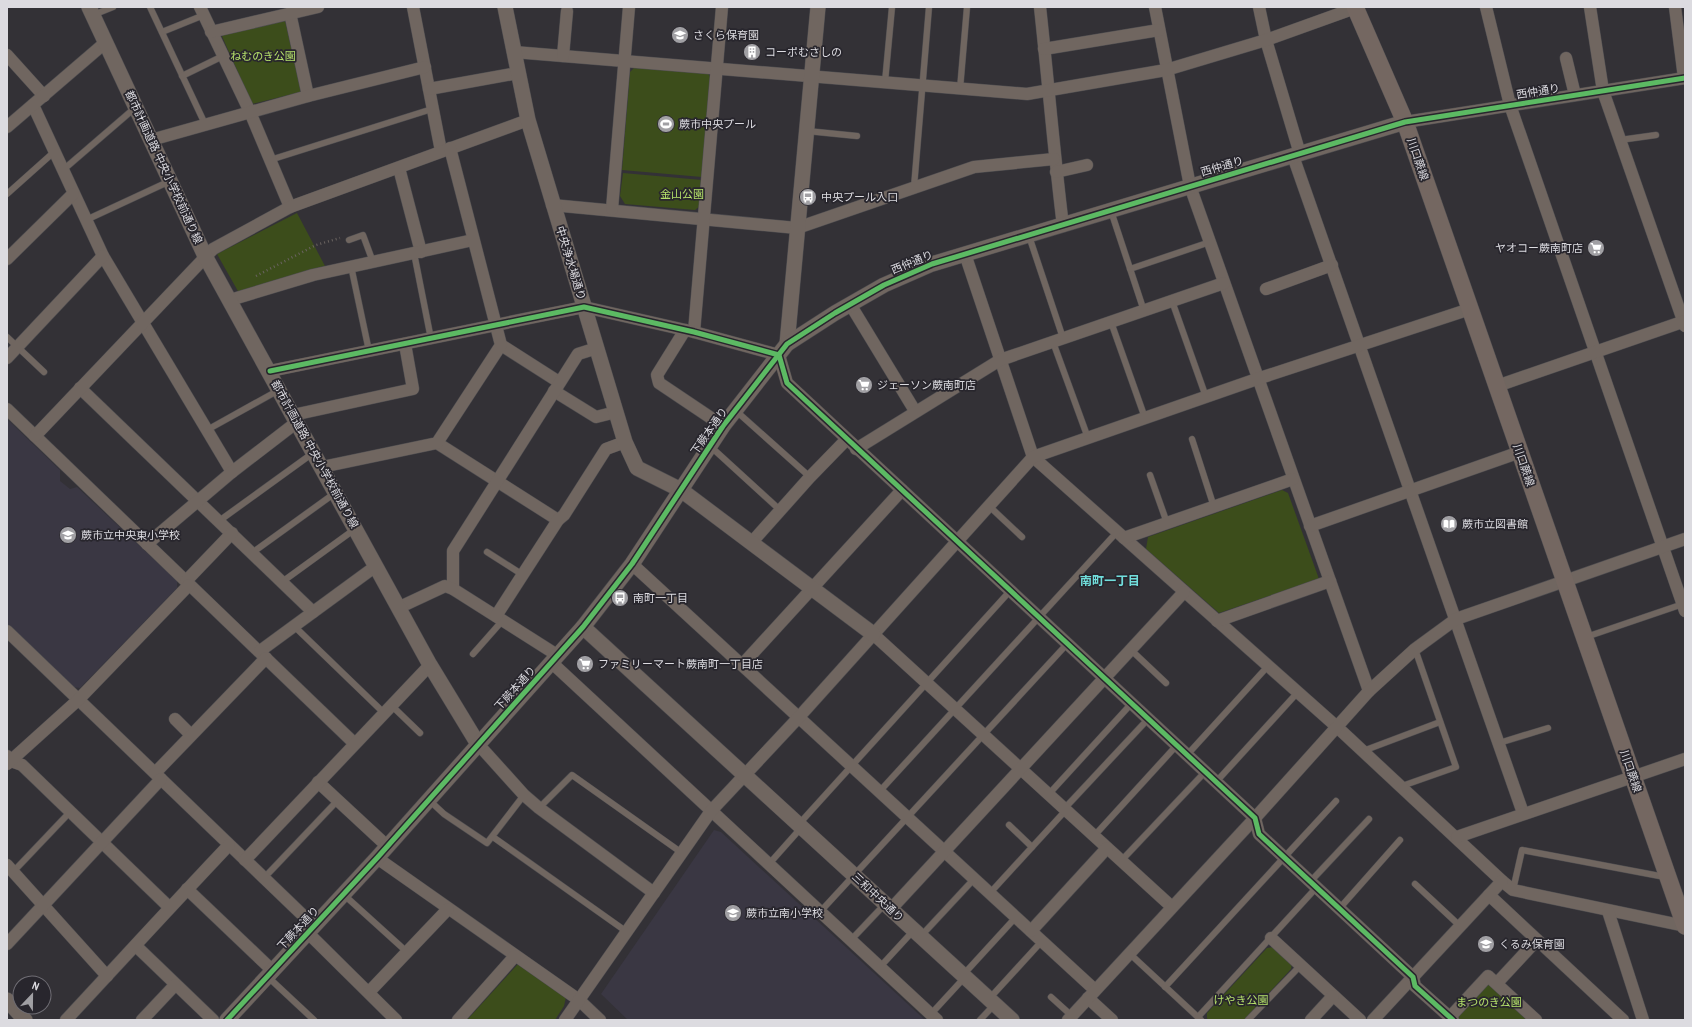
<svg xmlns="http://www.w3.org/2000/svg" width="1692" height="1027" font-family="'Archivo Narrow','Noto Sans JP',sans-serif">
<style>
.built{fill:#3a3743}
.green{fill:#3c4d1b}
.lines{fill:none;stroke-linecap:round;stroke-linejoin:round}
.service-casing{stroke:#4e4d50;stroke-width:7}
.minor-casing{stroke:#4e4d50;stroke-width:13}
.tertiary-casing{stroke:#4e4d50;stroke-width:16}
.secondary-casing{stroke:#4e4d50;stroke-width:18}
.path{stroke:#6a6360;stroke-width:2.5;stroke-dasharray:1 3;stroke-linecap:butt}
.service{stroke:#706660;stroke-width:6}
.minor{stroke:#706660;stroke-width:12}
.tertiary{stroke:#706660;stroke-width:15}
.secondary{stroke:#746761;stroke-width:17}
.cycleway-casing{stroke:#28262d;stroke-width:8}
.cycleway{stroke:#5cba63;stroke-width:5}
.labels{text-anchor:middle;stroke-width:3.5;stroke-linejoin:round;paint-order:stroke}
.poi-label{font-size:11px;fill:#dcdbe0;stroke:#28262d;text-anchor:start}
.park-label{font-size:11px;fill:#b5e16a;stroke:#28262d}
.street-label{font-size:11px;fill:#dcdbe0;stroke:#28262d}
.neighbourhood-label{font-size:12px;font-weight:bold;fill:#71dedc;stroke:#28262d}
</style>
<rect width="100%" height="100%" fill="#333136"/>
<g class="built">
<path d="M7,419l53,51v11l10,8 7,-2 100,94v7l-97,100 -7,-1 -66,-63z"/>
<path d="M714,830l7,2 204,188h-297l-27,-26z"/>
</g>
<g class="green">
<path d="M285,20l16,72 -49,12 -31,-70z"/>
<path d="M636,66l72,7 2,4 -8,100 -80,-7 8,-98z"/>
<path d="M623,173l79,7 -2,26 -5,4 -70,-6 -5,-8z"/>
<path d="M297,213l28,53 -86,27 -22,-39z"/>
<path d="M1282,490l6,3 31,86 -100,34 -73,-64 2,-12z"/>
<path d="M1273,947l19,17 -1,5 -47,51h-36l-1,-2v-5l60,-65z"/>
<path d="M521,964l45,33 -2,9 -9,14h-88l50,-55z"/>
<path d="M1488,976l48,44h-83z"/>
</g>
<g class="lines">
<g class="service-casing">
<g id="service">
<path d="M150,7l55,117"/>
<path d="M93,15l20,-8"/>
<path d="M162,32l42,-17"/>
<path d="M182,76l41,-20"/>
<path d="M885,82l7,-75"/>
<path d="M960,89l7,-82"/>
<path d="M807,131l50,5"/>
<path d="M1620,140l36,-5"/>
<path d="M270,160l162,-51"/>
<path d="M63,170l73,-63"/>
<path d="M914,187l15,-180"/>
<path d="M7,194l47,-42"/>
<path d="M1111,211l33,100"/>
<path d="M86,220l84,-39"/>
<path d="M1029,236l34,102"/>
<path d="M349,240l14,-5 10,27"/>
<path d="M414,253l17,86"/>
<path d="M351,266l18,85"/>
<path d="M1130,269l80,-27"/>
<path d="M1172,301l34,96"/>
<path d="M1111,322l34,96"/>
<path d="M7,337l37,35"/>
<path d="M1053,342l35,96"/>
<path d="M735,410l75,67"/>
<path d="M207,430l72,-40"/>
<path d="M1192,439l22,68"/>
<path d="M710,446l70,64"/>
<path d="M1150,475l17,48"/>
<path d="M989,506l33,31"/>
<path d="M219,521l94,-68"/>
<path d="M487,552l36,23"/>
<path d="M252,553l83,-60"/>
<path d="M282,582l73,-53"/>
<path d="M294,626l90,87"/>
<path d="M1586,637l97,-33"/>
<path d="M1130,649l36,34"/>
<path d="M473,654l30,-34"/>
<path d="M391,705l29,28"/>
<path d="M1499,743l49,-15"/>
<path d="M1363,751l77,-29"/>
<path d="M1187,755l81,-89"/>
<path d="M1216,782l82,-90"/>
<path d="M1402,786l54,-19 -41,-118"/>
<path d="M879,792l238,-260"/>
<path d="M1048,795l84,-92"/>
<path d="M430,801l14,13 43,29 37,-48"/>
<path d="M539,808l33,-33 110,78"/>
<path d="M1064,809l85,-91"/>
<path d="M799,824l211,-233"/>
<path d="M1009,825l23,22"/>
<path d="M1094,836l83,-91"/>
<path d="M493,837l134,95"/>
<path d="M1121,861l84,-89"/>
<path d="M769,864l32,-36"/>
<path d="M13,872l57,-60"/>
<path d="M264,878l74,-78"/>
<path d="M1310,882l59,-63"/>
<path d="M1415,884l45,42"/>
<path d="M1513,890l9,-40 143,27"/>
<path d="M990,893l76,-83"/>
<path d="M343,894l64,58"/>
<path d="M1339,909l61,-69"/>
<path d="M820,912l248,-269"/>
<path d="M921,936l53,-57"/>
<path d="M851,940l34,-36"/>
<path d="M1129,953l72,67"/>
<path d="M880,967l34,-37"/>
<path d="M963,975l53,-58"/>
<path d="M268,977l46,43"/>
<path d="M1165,987l171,-186"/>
<path d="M1051,997l21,19"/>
<path d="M989,999l53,-58"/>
<path d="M931,1014l34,-37"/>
<path d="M1198,1017l118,-129"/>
<path d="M980,1020l14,-15"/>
<path d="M1248,1020l52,-54"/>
</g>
</g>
<g class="minor-casing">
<g id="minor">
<path d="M200,7l50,105 40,95"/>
<path d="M413,7l28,144"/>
<path d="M1040,7c8,73 14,146 23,219"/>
<path d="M1155,7l35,179 179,505"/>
<path d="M1259,7l7,33 34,114"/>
<path d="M1486,7l24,98 175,506"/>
<path d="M1590,7l13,84 82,235"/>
<path d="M1675,7l9,71"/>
<path d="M290,13l18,83"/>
<path d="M211,32l107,-25"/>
<path d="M1044,49l115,-19"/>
<path d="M514,52l513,42 139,-24 100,-30 92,-33"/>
<path d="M7,55l37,41"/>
<path d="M563,56l4,-45"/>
<path d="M1566,58l9,37"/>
<path d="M429,89l89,-16"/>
<path d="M33,105l70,151 129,216"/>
<path d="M1405,122l280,-44"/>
<path d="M7,127l99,-85"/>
<path d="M151,140l157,-44 117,-29"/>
<path d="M1293,156l230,657"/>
<path d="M399,168l22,84"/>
<path d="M1056,172l31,-7"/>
<path d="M552,205l245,23 177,-61 80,-8"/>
<path d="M612,209l17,-202"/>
<path d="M965,254l68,203 304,270 165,154 11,9 172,36"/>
<path d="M7,259l66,-65"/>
<path d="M1266,289l66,-24"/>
<path d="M230,300l83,-25 160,-35"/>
<path d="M850,304l65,107"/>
<path d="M685,330l-28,45 2,8 64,43"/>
<path d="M694,332l28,-325"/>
<path d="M501,345l58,37"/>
<path d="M7,358l96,-102"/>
<path d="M270,371l314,-64 110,25 85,23 8,28 468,435 4,16 154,143 2,9 38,34"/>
<path d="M1497,386l188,-65"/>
<path d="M80,388l233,224"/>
<path d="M554,391l42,26 20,-5"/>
<path d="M7,409l347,334"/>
<path d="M293,415l120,-26 -8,-45"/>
<path d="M35,436l178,-187 77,-42 238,-87"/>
<path d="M437,443l121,77"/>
<path d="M856,449l144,-89 224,-77"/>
<path d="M322,467l115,-24 64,-98 -51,-197"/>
<path d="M1310,526l210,-74"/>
<path d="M1124,538l169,-59"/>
<path d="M752,542l58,-65 36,-37"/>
<path d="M147,544l85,-72 65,-50"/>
<path d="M632,564l463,426"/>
<path d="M186,581l46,-48"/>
<path d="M453,589v-38l125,-197 19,-6"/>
<path d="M400,607l45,-21 8,3 104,66"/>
<path d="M496,616l62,-96 6,-5 42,-66 19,-7"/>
<path d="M1217,621l113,-40"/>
<path d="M7,631l307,295"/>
<path d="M873,634l299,273"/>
<path d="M260,651l116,-85"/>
<path d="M551,662l386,358"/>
<path d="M742,665l160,-175"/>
<path d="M175,719l16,16"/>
<path d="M478,744l46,51 15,13 115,85"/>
<path d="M7,756l4,5 11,4 147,142"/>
<path d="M7,764l71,-64 111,-115"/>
<path d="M155,773l111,-115"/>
<path d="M318,782l69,64"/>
<path d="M1457,837l228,-78"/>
<path d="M377,858l202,142 21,20"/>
<path d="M245,860l185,-195"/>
<path d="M7,865l100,111"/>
<path d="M187,889l85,81"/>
<path d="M1489,895l134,125"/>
<path d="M891,909l293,-317"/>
<path d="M1608,911l35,109"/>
<path d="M1031,931l76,-83"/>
<path d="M307,932l89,88"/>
<path d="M1271,938l89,82"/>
<path d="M7,944l154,-165"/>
<path d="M136,946l77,74"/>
<path d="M1497,983l40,-43"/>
<path d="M369,992l79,-83"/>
<path d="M1088,998l24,22"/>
<path d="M1450,1017l38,-41 48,44"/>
<path d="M66,1020c54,-58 108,-117 163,-175"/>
<path d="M142,1020l33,-35"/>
<path d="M458,1020l57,-64"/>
<path d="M565,1020l146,-209 88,-94 234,-260 224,-78 213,-70"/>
<path d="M1068,1020l187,-202 114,-127 46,-42 41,-30 229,-80"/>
<path d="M1311,1020l22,-24"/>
<path d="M1373,1020l129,-139"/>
</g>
</g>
<g class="tertiary-casing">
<g id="tertiary">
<path d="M89,7l116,249 225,409 48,79"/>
<path d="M505,7l23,113 97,322 12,26 44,22 192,144"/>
<path d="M787,344l31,-337"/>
<path d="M583,627l429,393"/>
<path d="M7,1000l18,20"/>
<path d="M227,1020l150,-162 206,-231 49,-63 91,-138 64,-82 48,-31 49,-28 48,-21 473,-142"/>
</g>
</g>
<g class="secondary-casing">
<path id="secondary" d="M1355,7l50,115 280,804"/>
</g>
<path class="path" d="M256,276l60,-31 24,-7"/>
<use href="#service" class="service"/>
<use href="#minor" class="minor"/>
<use href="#tertiary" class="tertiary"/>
<use href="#secondary" class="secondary"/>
<g class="cycleway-casing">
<g id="cycleway">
<path d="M270,371l314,-64 110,25 85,23 8,28 468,435 4,16 154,143 2,9 38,34"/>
<path d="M227,1020l150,-162 206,-231 49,-63 91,-138 64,-82 48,-31 49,-28 48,-21 473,-142 280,-44"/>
</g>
</g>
<use href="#cycleway" class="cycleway"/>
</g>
<defs>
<g id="school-disc" transform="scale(0.9)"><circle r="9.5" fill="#a1a0a4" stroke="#28262d"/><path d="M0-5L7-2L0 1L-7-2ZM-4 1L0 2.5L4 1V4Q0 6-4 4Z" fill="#fff"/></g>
<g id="building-disc" transform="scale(0.9)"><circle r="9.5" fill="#a1a0a4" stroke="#28262d"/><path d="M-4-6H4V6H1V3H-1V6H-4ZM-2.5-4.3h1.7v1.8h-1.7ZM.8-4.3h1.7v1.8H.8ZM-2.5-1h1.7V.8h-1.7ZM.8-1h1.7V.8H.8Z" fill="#fff"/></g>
<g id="stadium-disc" transform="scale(0.9)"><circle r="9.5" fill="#a1a0a4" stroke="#28262d"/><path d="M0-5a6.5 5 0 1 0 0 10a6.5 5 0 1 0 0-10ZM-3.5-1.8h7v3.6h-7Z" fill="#fff"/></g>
<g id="bus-disc" transform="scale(0.9)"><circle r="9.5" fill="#a1a0a4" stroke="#28262d"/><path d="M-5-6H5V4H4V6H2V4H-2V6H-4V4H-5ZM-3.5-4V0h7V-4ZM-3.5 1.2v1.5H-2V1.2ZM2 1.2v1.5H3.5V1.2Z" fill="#fff"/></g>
<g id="supermarket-disc" transform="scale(0.9)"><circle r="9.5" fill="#a1a0a4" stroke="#28262d"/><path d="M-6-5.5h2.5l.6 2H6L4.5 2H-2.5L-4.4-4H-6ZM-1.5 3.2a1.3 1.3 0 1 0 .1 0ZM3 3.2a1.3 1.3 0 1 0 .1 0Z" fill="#fff"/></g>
<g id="library-disc" transform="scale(0.9)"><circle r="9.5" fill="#a1a0a4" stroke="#28262d"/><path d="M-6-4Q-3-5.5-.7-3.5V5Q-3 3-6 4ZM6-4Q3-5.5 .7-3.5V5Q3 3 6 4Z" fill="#fff"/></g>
</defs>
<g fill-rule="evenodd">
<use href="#school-disc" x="680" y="35"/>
<use href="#building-disc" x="752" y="52"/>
<use href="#stadium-disc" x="666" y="124"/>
<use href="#bus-disc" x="808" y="197"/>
<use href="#supermarket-disc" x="1596" y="248"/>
<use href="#supermarket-disc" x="864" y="385"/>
<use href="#library-disc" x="1449" y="524"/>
<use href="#school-disc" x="68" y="535"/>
<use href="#bus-disc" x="620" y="598"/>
<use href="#supermarket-disc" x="585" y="664"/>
<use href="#school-disc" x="733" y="913"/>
<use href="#school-disc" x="1486" y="944"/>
</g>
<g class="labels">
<g class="poi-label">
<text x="693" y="39">さくら保育園</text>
<text x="765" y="56">コーポむさしの</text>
<text x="679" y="128">蕨市中央プール</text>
<text x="821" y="201">中央プール入口</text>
<text x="1583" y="252" text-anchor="end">ヤオコー蕨南町店</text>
<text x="877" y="389">ジェーソン蕨南町店</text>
<text x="1462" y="528">蕨市立図書館</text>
<text x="81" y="539">蕨市立中央東小学校</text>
<text x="633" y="602">南町一丁目</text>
<text x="598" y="668">ファミリーマート蕨南町一丁目店</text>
<text x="746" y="917">蕨市立南小学校</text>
<text x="1499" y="948">くるみ保育園</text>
</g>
<g class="park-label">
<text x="263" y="60">ねむのき公園</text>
<text x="682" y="198">金山公園</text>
<text x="1241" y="1004">けやき公園</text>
<text x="1489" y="1006">まつのき公園</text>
</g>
<g class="street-label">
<text transform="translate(1538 91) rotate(-9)" y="4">西仲通り</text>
<text transform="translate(1418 159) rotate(71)" y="4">川口蕨線</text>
<text transform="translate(1222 166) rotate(-16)" y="4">西仲通り</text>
<text transform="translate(164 167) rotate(65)" y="4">都市計画道路 中央小学校前通り線</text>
<text transform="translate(912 262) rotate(-22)" y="4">西仲通り</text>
<text transform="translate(571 263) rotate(73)" y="4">中央浄水場通り</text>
<text transform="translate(709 431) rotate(-55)" y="4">下蕨本通り</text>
<text transform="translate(315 454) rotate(61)" y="4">都市計画道路 中央小学校前通り線</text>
<text transform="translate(1524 465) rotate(71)" y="4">川口蕨線</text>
<text transform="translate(515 688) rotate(-48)" y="4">下蕨本通り</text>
<text transform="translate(1631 771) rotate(71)" y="4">川口蕨線</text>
<text transform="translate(878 897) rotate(43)" y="4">三和中央通り</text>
<text transform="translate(298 928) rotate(-47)" y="4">下蕨本通り</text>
</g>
<g class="neighbourhood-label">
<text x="1110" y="585">南町一丁目</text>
</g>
</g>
<rect width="1692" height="1027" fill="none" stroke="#dcdbe0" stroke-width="16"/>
<g transform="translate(32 995) rotate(22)"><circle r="19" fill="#28262d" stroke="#706e75"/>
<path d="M0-3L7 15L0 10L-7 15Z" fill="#a1a0a4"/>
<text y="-6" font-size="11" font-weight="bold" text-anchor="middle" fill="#dcdbe0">N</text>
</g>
</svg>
